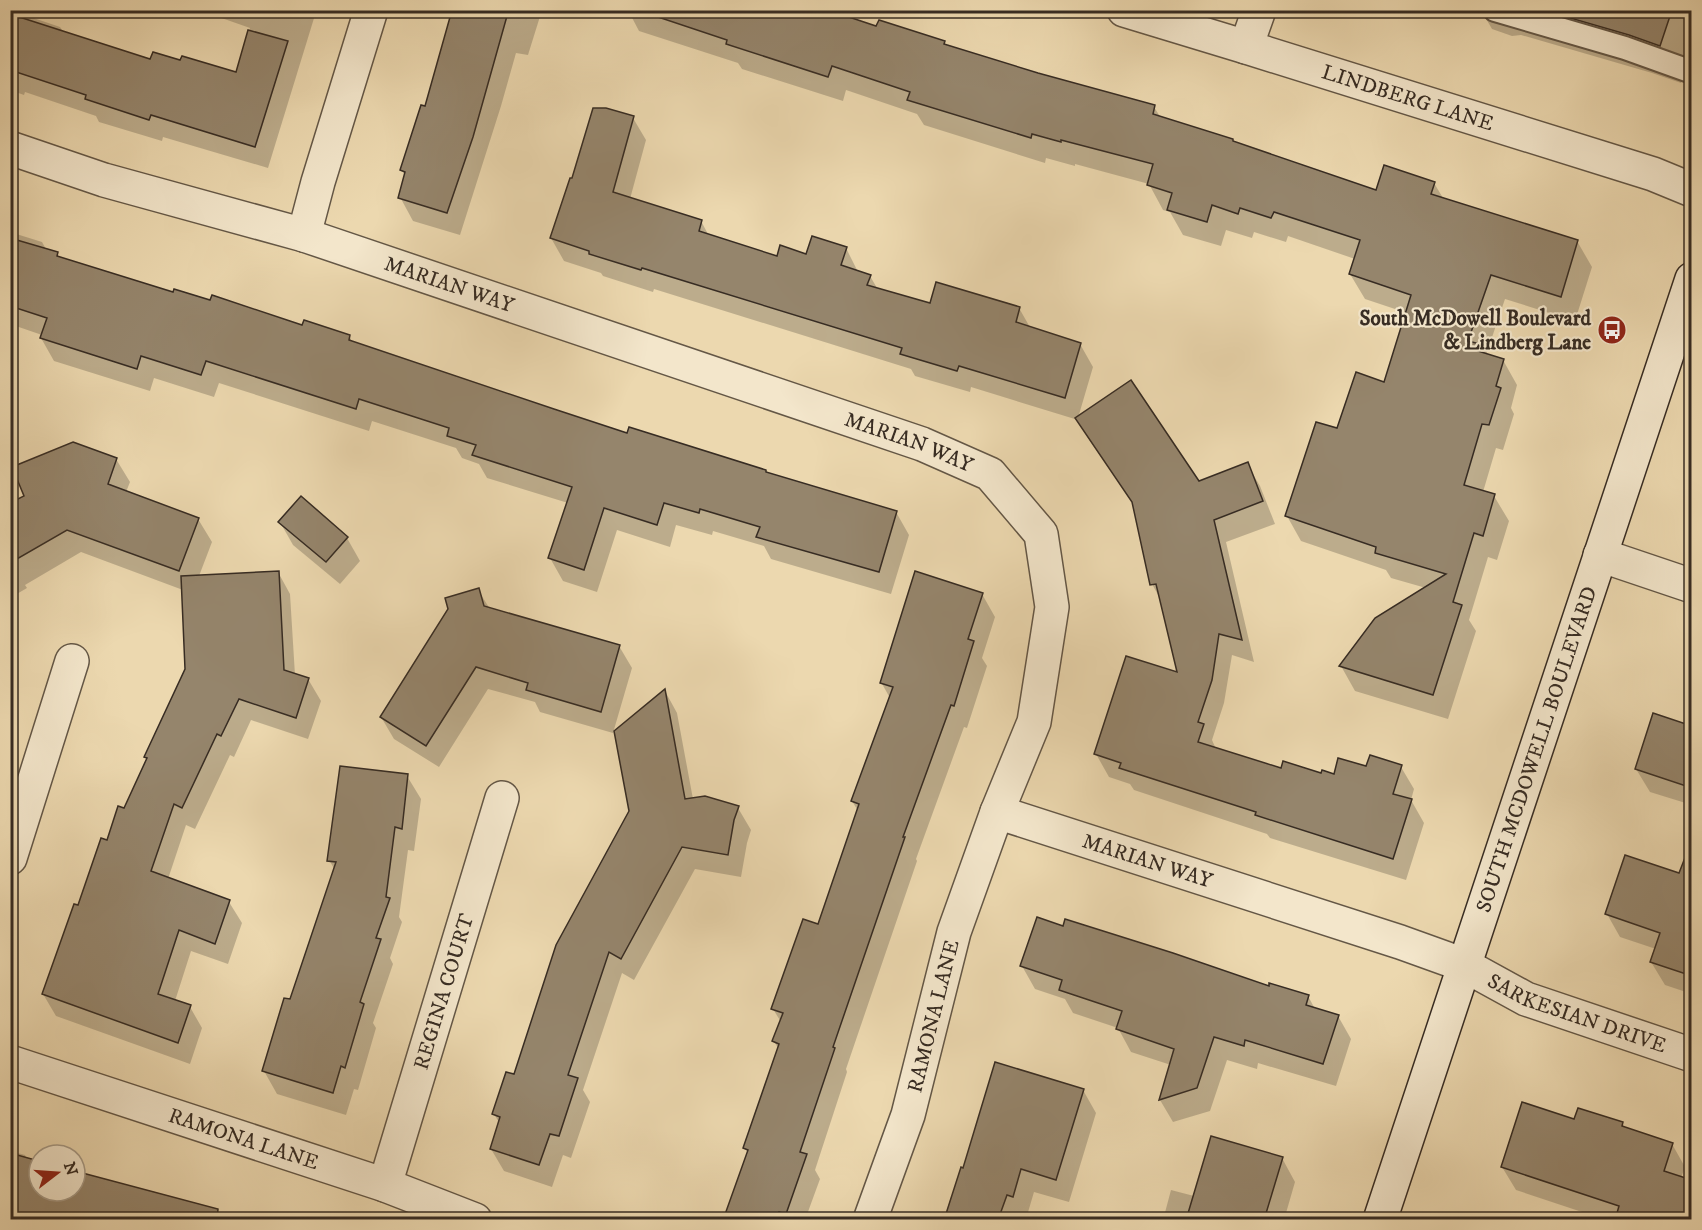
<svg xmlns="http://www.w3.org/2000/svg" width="1702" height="1230" font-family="'IM FELL DW Pica',serif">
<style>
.shadow{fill:#0003}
.building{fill:#95856c;stroke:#372c23;stroke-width:1.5}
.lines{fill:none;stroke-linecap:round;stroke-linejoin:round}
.service-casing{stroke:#645746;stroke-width:26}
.minor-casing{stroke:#645746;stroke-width:36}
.secondary-casing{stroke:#372c23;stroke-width:36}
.service{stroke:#f3e6cb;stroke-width:22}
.minor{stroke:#f3e6cb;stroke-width:33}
.secondary{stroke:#f3e6cb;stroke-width:33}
.labels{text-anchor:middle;stroke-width:4.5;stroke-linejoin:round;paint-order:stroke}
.street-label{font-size:21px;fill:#372c23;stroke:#f3e6cb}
.poi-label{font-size:21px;font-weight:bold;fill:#372c23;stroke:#f3e6cb;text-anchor:end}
</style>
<rect width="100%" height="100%" fill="#ecd8af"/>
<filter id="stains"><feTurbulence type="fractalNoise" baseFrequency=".00333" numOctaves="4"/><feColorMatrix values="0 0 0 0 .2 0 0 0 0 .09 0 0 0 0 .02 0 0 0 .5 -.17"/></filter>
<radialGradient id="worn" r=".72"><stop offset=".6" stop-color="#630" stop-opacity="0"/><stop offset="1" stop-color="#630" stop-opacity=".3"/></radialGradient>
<g class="shadow">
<path d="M10,10l50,17 4,6 87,28 30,1 56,12 13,-46 -37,-13 -2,-5h111l-2,7 -5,-2 -47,153 -105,-31 -1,4 -63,-19 -3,-6 -71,-24 -1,3 -14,-5z"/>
<path d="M454,10h88l-14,45 -12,-2 -15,53 -41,129 -47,-14 -13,-24 6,-20 -4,-7 24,-62z"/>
<path d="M628,10h194l55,18 67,15 2,4 208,60 7,11 216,74 57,-9 9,15 134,43 15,26 -17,54 -70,-22 -19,56 17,5 14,25 -6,23 3,6 -11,36 -7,-2 -13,44 11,4 15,25 -12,39 -9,-3 -19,63 7,11 -28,88 -93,-28 -14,-25 85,-78 -35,-10 -5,-8 -85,-29 -14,-25 51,-86 47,-46 22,-71 -42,-14 -15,-25 5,-15 -67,-23 -2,6 -32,-10 -2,6 -26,-8 -5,16 -38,-11 -13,-23 -7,-2 -14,-26 -74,-20v2l-29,-8 -1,5 -121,-38 -7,-11 -71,-24 -3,11 -101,-32 -4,-6 -99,-32z"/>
<path d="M1481,10h211v43l-11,30 -29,-10 -131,-38 -9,1 -20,-7z"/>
<path d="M633,118l13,22 -16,59 71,22 8,15 69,21 29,-2 39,-7 12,24 12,4 7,12 54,16 88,4 12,21 49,15 13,23 -15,51 120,65 49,-19 13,22 15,38 -49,18 28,120 -22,-7 -8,48 -12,37 4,9 66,21 52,6 33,-8 34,-1 13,22 -3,11 13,23 -18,57 -136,-42 -3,-4 -133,-44 -4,-6 -21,-7 -13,-23 83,-80 -17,-72 -10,-18 -17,-78 -45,-65 -12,-21 -107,-33 -1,5 -55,-16 -4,-7 -257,-80 -1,3 -50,-16 -2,-3 -37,-12 -13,-23z"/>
<path d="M10,232l32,10 5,9 10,3 3,4 114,36 129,33 46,9 4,7 275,91 268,78 13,23 -18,59 -120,-35 -7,-13 -51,-15 -1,4 -36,-10 -6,22 -53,-17 -20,62 -34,-11 -13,-23 18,-55 -81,-25 -8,-14 -17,-6 -6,-10 -84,-27 -3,10 -150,-48 -5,14 -60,-19 -4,13 -96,-30 -13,-23 1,-3 -32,-11z"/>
<path d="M116,459l14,23 -4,10 72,27 14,23 -13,34 79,-4 12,22 5,81 13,4 13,22 -13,38 -57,-19 -17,37 -4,-2 -35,74 -9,-4 -18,54 61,23 13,21 -14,41 -37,-13 -16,50 15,6 12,21 -12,36 -134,-48 -13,-22 35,-87 47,-97 23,-50 -2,-4 41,-87 -4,-79 -102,-38 -56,33 2,3 -17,10v-93z"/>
<path d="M280,522l67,16 13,23 -20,23 -47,-39z"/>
<path d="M478,590l12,19 129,37 13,22 -19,65 -73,-21 -5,-10 -47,-13 -49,78 -45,-28 -13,-22z"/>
<path d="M982,594l13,23 -13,41 5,8 -20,62 -3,-1 -48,132 1,2 -71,208 1,3 -32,98 5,9 -15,41h-80l23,-67 -3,-5 34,-98 -5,-9 7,-19 -8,-13 46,-83 39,-115 -6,-10 38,-103 -9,-16z"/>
<path d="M665,691l12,22 16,86 45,9 13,22 -4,13 -6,34 -46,-8 -61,111 -12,-7 -39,117 7,12 -19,56 -8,-3 -11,32 -48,-16 -13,-22 9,-25 -6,-10 20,-38 116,-265z"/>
<path d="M1692,723v82l-42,-13 -14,-23 54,-42z"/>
<path d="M407,776l14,23 -7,52 -6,-1 -9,67 3,5 -12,36 3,6 -20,59 3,5 -18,62 -4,-1 -8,26 -69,-21 -13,-23 27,-70 44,-131 -6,-10z"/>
<path d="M1692,879v115l-27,-9 -14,-23 5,-13 -36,-12 -13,-23z"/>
<path d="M1022,966l248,22 38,8 7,13 23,7 13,23 -15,47 -78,-23 -1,6 -30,-9 -17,51 -37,11 -13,-22 11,-35 -40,-13 -13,-24 -45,-15 -8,-14 -30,-10z"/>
<path d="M1083,1090l13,23 -27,89 -35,-10 -8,27 -6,-2 -1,3h-75l7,-23 2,1z"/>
<path d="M1575,1121l47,2 3,6 47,15 13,23 -4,11 11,42h-86l-90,-30 -14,-23z"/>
<path d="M10,1151l15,4 2,5 12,3v28h36v-19l136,48h-201z"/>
<path d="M1282,1158l13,24 -11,38h-121l8,-30 23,6z"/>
</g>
<g class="building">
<path d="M452,10h37l18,6 -34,121 -26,76 -49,-15 7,-26 -5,-2 21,-65 4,1z"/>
<path d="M659,10h169l48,16 3,-6 66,21 -1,3 94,29 117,32 -2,9 80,25v2l143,49 8,-25 51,17 -4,12 147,46 -17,57 -70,-22 -23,66 12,3 -2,7 26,8 -8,27 5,2 -12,37 -7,-1 -18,61 31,9 -12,42 -9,-3 -21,69 9,3 -29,90 -94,-29 36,-48 71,-44 -71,-21 1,-6 -91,-31 31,-94 21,6 19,-56 28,10 27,-87 -62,-21 11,-34 -86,-28 -3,6 -31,-10 -2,6 -26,-9 -5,17 -40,-12 5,-17 -25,-8 6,-21 -92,-24v2l-29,-8 -1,4 -124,-38 3,-8 -78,-26 -4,11 -102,-33 1,-4 -69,-23z"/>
<path d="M1672,10l-12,36 -31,-11 -83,-24z"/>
<path d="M10,14l140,45 3,-7 27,8 2,-4 54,16 12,-42 40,11 -33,106 -104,-32 -2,5 -64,-21 1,-4 -76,-25z"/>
<path d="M593,108h13l28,8 -21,76 89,28 -3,11 78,25 3,-11 26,9 6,-18 35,11 -6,18 30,10 -4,10 63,18 6,-21 84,25 -4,15 65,21 -16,55 -106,-32 -2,5 -57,-17 2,-6 -260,-80 -1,2 -52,-16v-3l-39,-13 20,-60h2z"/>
<path d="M10,238l48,14 -1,4 116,36 1,-3 36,11 2,-5 90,30 2,-5 46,15 -1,5 205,69 73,24 2,-6 137,43v2l131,39 -18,61 -123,-35 4,-10 -60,-18 -1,4 -35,-10 -7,22 -53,-17 -20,62 -36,-12 24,-71 -100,-32 4,-10 -29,-9 2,-8 -90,-29 -3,10 -150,-48 -5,14 -60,-19 -4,13 -97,-31 7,-20 -37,-12z"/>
<path d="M1131,380l68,101 49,-19 15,39 -49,19 28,120 -23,-6 -7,46 -14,42 6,2 -6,18 83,26 2,-7 38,12 1,-3 12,4 4,-16 28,8 4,-11 32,10 -9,29 19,5 -19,60 -138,-44 1,-3 -137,-44 2,-5 -27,-9 32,-98 51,16 -21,-88 -6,1 -18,-83 -57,-84z"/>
<path d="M73,442l44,16 -9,26 91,34 -20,53 -112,-41 -57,33v-60l14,-7 -12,-29z"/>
<path d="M301,496l47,41 -22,25 -48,-40z"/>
<path d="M279,571l5,99 25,8 -13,40 -57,-19 -18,37 -4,-2 -35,74 -8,-4 -23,67 79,29 -15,44 -36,-14 -21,64 33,11 -13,38 -136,-49 32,-90 4,1 23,-67 6,2 11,-34 6,2 23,-50 -3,-1 41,-88 -4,-93z"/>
<path d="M915,571l68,22 -15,46 6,2 -20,65 -3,-1 -48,132h2l-72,210 2,1 -35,104 7,2 -21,60 -7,-2 -3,8h-53l25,-70 -5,-2 36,-104 -7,-3 11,-28 -12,-4 32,-90 15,5 41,-120 -8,-3 42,-114 -13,-4z"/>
<path d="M479,588l5,18 136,39 -19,67 -75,-22 2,-7 -52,-16 -50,79 -46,-29 68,-108 -3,-11z"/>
<path d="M665,689l20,110 20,-3 34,10 -5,14 -6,35 -46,-8 -61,112 -12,-7 -41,123 10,3 -19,58 -9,-2 -11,31 -49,-16 10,-32 -8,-3 14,-42 8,2 42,-129 73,-134 -15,-80z"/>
<path d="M1653,713l39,13v62l-57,-19z"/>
<path d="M340,766l68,8 -6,55 -7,-2 -9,70 4,1 -14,40 5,1 -21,63 4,2 -19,64 -4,-2 -8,27 -71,-22 22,-73 6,1 46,-137 -9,-1z"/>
<path d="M1625,855l54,18 7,-18 6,1v120l-42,-14 10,-29 -55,-19z"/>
<path d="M1037,917l26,9 2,-7 108,34 96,33v-3l40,12 -3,10 33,10 -16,49 -78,-24 -1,6 -30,-9 -17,51 -38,12 15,-51 -58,-20 6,-18 -63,-21 3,-10 -42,-14z"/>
<path d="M995,1062l89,27 -28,91 -35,-11 -8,28 -6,-2 -9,25h-54l17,-53 2,1z"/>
<path d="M1522,1102l52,17 4,-11 45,14 -1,4 51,17 -9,28 28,9v40h-77l4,-14 -118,-39z"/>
<path d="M1211,1136l72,21 -19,63h-78z"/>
<path d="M10,1153l29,8v30h36v-20l143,38 -1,11h-178l-29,-10z"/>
</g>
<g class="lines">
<g class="service-casing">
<path id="service" d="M1495,10l130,38 67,24"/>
</g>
<g class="minor-casing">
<g id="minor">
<path id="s1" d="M1124,10l122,37 407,127 39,16"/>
<path d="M1246,47l13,-37"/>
<path id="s2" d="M10,148l94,32 200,55 618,209 68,30 51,60 11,73 -18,115 -37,90 -43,120 -46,183 -38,105"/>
<path d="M304,235l14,-53 53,-172"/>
<path d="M1600,555l92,31"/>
<path id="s3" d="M997,812l403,130 64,23 62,34 166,56"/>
<path d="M10,858l62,-197"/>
<path id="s4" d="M10,1062l375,123 90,35"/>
<path id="s5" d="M385,1185l117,-387"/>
</g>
</g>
<g class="secondary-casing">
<g id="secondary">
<path id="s6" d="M1380,1220l312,-941"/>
</g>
</g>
<use href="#service" class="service"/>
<use href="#minor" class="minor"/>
<use href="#secondary" class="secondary"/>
</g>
<defs>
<g id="bus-disc" transform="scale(1.5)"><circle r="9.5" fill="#8f2418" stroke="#f3e6cb"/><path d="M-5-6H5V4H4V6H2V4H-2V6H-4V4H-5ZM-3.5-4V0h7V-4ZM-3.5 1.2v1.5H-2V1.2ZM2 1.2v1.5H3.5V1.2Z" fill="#fff"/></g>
</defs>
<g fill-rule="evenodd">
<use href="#bus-disc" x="1612" y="330"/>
</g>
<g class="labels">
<g class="street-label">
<text dy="7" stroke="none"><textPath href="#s1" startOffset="297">LINDBERG LANE</textPath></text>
<text dy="7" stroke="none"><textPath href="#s2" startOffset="460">MARIAN WAY</textPath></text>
<text dy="7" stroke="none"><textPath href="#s2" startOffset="946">MARIAN WAY</textPath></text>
<text dy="7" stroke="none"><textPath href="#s6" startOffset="496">SOUTH MCDOWELL BOULEVARD</textPath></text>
<text dy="7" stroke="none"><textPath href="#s3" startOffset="158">MARIAN WAY</textPath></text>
<text dy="7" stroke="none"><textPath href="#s5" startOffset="202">REGINA COURT</textPath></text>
<text dy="7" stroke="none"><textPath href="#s3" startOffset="615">SARKESIAN DRIVE</textPath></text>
<text transform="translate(933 1016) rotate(-76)" y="7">RAMONA LANE</text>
<text dy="7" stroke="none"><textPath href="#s4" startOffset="246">RAMONA LANE</textPath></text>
</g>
<g class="poi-label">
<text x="1591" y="325">South McDowell Boulevard<tspan x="1591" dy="24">&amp; Lindberg Lane</tspan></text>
</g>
</g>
<rect width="1702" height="1230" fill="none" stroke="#ecd8af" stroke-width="36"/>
<rect x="12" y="12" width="1678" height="1206" fill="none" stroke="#372c23" stroke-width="3"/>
<rect x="18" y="18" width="1666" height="1194" fill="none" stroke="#372c23" stroke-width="1.5"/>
<g transform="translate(57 1173) rotate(73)"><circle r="28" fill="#f3e6cb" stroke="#a89c88" stroke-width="1.5"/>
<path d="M0-4.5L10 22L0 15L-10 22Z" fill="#8f2418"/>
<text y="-9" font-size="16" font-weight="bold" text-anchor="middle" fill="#372c23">N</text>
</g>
<rect width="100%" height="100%" filter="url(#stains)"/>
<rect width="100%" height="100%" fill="url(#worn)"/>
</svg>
